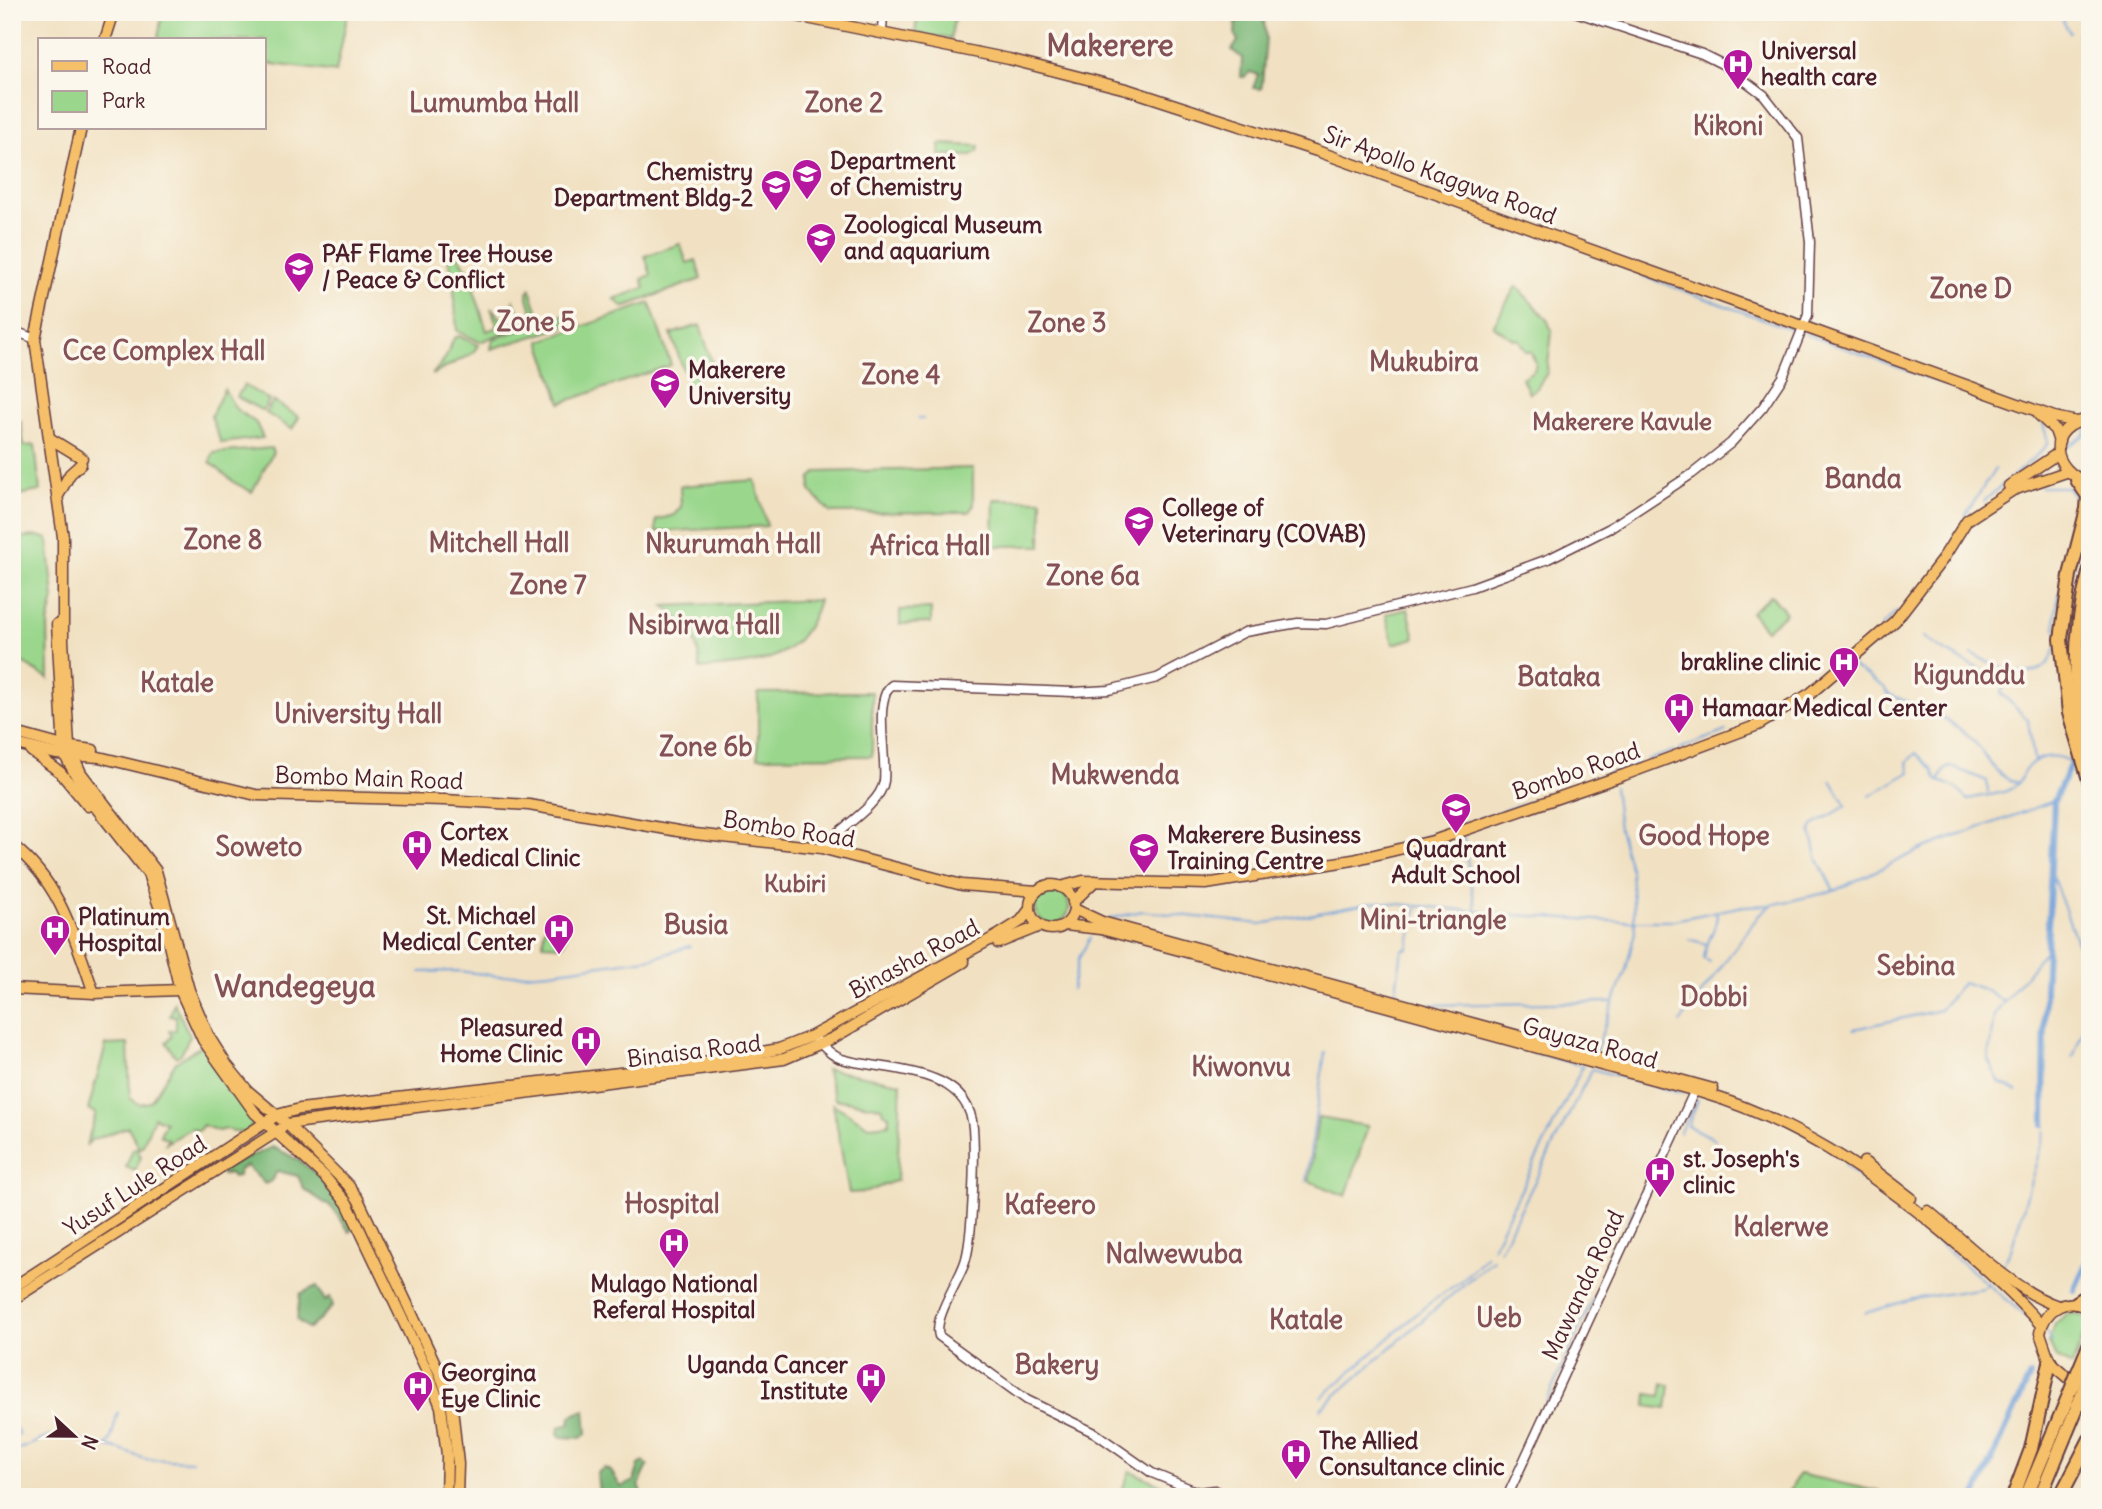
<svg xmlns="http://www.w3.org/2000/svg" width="2102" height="1509" font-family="Delius,sans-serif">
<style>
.green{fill:#9ad78c;stroke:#727b5c;stroke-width:2}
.forest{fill:#7bb878;stroke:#626c52;stroke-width:2}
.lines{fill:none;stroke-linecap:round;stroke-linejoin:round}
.stream{stroke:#6e9fd8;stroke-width:2}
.canal{stroke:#6e9fd8;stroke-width:6}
.minor-casing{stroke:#633c42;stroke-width:11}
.major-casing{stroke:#633c42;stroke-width:13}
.highway-casing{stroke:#633c42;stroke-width:16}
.minor{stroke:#fff;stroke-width:8}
.major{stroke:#f6c06b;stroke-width:10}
.highway{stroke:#f6c06b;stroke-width:12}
.highway-bridge-casing{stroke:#633c42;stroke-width:16;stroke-linecap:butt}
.highway-bridge{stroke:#f6c06b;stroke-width:12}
.labels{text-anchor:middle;stroke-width:7;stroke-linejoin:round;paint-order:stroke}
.poi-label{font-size:23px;font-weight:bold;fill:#4a1f2b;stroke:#fbf7ec;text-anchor:start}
.street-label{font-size:23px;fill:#4a1f2b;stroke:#fbf7ec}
.neighbourhood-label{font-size:24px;font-weight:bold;fill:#845157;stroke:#fbf7ec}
.quarter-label{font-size:26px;font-weight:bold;fill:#845157;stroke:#fbf7ec}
.district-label{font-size:30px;font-weight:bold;fill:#845157;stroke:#fbf7ec}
</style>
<rect width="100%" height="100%" fill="#fbf7ec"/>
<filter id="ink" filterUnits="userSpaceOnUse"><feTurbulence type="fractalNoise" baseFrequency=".0143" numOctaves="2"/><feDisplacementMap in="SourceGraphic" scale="14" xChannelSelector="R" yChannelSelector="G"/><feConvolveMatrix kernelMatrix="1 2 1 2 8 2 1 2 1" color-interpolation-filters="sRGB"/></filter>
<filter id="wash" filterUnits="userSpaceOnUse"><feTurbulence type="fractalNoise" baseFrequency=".00686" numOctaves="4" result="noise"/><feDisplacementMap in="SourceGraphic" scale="28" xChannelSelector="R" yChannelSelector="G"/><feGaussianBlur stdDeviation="1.57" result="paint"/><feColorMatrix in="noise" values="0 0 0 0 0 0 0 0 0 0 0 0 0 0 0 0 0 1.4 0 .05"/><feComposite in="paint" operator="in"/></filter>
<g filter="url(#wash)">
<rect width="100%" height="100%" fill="#f1e1c2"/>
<g class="green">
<path d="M162,12h186l-12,60 -72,-9v-23h-106z"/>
<path d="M918,12h37l-4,27 -36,-6z"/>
<path d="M940,144l39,2 -1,5 -9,5 -29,-1z"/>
<path d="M680,244l7,19 9,-3 5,19 -78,28 -9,-8 31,-11 -3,-9 9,-4 -6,-19z"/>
<path d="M457,253l11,18 10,-4 5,15 -10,5 14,44 11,-4 -7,-19 16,16 1,7 -28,11 -23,-11 -3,-41 3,-8 -10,-25z"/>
<path d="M1516,286l31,33 5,13 -5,41 -10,15 -8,5 -7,-15 12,-8 2,-6 -5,-12 -5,-1 -8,-12 -3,1 -22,-14z"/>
<path d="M530,289l10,30 -26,9 -1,-29 9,22 12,-3 -7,-24z"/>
<path d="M650,303l21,62 -110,38 -21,-62z"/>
<path d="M567,314l-3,13 -73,22 2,-10z"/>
<path d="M700,325l13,41 -19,7 3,11 -8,2 -18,-52z"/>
<path d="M459,336l19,9 -5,8 -41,22 14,-18 8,-19z"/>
<path d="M244,385l25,15 -6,11 -26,-14z"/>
<path d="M224,389l12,20 20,14 7,15 -42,5 -10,-27z"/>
<path d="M273,401l26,16 -7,12 -26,-16z"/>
<path d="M21,422l3,24 11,-1 5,46 -28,5v-73z"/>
<path d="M271,448l2,4 -21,40 -17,-9 -25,-21 3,-9z"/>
<path d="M973,468v38l-4,6 -138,1 -21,-22 1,-13 6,-6z"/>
<path d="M755,480l12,46 -111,6v-12l18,-5 7,-8 -1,-21z"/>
<path d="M994,499l48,1 -1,46h-48z"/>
<path d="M38,536l10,3 6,60 -6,24 1,56 -25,-15h-12v-126z"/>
<path d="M1771,595l15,18 -20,17 -15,-18z"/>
<path d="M819,600c-19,65 -62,63 -119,69 -2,-34 -11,-42 -36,-63z"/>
<path d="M931,609v14l-31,1v-14z"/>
<path d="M1408,609l7,29 -22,6 -7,-30z"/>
<path d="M872,692v64l-114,1v-64z"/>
<circle cx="1052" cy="907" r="17"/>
<path d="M544,928l25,2 -6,15 -20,-1z"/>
<path d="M174,1003l16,33 -9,18 -5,3 -10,-15 6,-6 -3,-5 7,-1v-14h-6z"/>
<path d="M128,1044l2,54 9,6 11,-2 25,-39 27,-18c6,9 11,20 18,28 15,16 49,37 26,61l-19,-5 -9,2 -15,-6 -5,6 -7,-3 -25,15 2,-4 -8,-4 5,-13 -11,-5 -12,30 -5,3 4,6 -6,15 -9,-4 7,-18 6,-2 -11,-20 -37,13 -5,6 10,-33 -8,-3 18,-65z"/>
<path d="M797,1046l3,7 -51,10 -444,55 -11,-4 460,-55z"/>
<path d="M826,1069l75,14 -4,97 -30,12 -18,1 -16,-89 36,22 20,-2v-9l-6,-2 -2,-6 -46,-8z"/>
<path d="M1318,1118l50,8 -22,70 -37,-15z"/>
<path d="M2069,1313l21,5 -18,48 -16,-8 -7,-16 5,-18z"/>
<path d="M1663,1384l7,1 -3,24 -21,-3 1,-12 14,2z"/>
<path d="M1130,1471l53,23 -1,3h-63z"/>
<path d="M1799,1474l104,23h-104l-11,-3z"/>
</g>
<g class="forest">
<path d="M1258,18l6,2 2,18 -4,46 -1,5 -8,-1 5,-13 -7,-3 -6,5h-4l1,-19 -10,-8 6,-9 -3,-6 1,-14z"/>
<path d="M272,1147c38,15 69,44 82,82l-4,3 -18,-24 -28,-19 -6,-13 -21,-5 -6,10 -6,3 -18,-18 -8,4 -1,6 -5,1 -3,-4 -8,2v-6z"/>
<path d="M317,1286l8,15 5,-4 3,9 -24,23 -12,-9 3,-26z"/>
<path d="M585,1410l2,23 -6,5 -20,-1 -3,-3 1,-7 11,-3 1,-8z"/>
<path d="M644,1462l4,4 -9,19 3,8 -3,4h-36l-4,-3 -2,-21 7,-5 7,3 10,16 13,-6 5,-16z"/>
</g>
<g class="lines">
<g class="stream">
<path d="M2058,12l12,21"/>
<path d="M2090,28l-12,6 12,24"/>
<path d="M1643,276l153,55"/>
<path d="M1805,334l232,83"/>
<path d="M918,419h5"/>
<path d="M2068,447l16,-12 4,-9"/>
<path d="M2041,487h27c27,31 -18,102 -12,144"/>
<path d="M1984,501l60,-52 4,-7 -5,-18"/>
<path d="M1965,516l30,-47"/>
<path d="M1881,627l16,-16"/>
<path d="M1924,637c24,20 54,29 82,46l-5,10 27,27 6,41"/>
<path d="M1972,654c27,13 70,38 84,-7"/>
<path d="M1852,666l32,21 4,7c25,10 53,21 75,37 22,15 26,45 55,52 4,-4 4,-11 8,-15 13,-13 29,-15 44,-6"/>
<path d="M1807,688l40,-32"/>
<path d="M1794,698l6,-5"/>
<path d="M1757,719l8,-4"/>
<path d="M1679,749l47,-18"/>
<path d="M1647,760l27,-9"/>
<path d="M1616,771l22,-8"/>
<path d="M1831,780l15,26 -33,20 -2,5 7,29 16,31"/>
<path d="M1939,781l7,-13 4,-2 37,15 1,11"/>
<path d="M1562,791l51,-19"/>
<path d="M1870,796l40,-24 -3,-10 9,-9 16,16 5,11 20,8 10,12c17,-7 37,-3 50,-16"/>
<path d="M1536,800l16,-6"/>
<path d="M1463,836l13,75"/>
<path d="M1415,840l117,-39"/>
<path d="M2052,875l38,102"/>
<path d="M1109,919l33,-8 119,13 116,-22 139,13 95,6h58l75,-15 27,-1 63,-14 90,-43 130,-47"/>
<path d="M1689,939l17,5"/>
<path d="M1710,962l-6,-3c1,-18 14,-30 13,-48"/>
<path d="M420,972l39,-1 38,5 53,-4 104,-14 36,-12"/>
<path d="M1072,990l7,-32 11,-20"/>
<path d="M1395,996l7,-46 6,-2 9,-41"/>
<path d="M1422,1005l191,-3"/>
<path d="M1680,1023l79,-108 11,-9"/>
<path d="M1854,1029l86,-19 23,-28 25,9 16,11"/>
<path d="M1483,1038l100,28 -91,182"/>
<path d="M1595,1052l31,-83 9,-37 -4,-61 -12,-42 -5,-42"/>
<path d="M2073,1057l17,-46"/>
<path d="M2017,1091l-17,-8 -12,-23 6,-45 54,-68"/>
<path d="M1698,1100l-10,26 27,13"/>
<path d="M1679,1133l19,-34"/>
<path d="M1845,1165l183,153"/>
<path d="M1306,1182l19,-130"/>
<path d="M1500,1250l92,-181 92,25"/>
<path d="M2002,1266l10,-19 33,-115"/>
<path d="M1602,1279l43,-94"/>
<path d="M1865,1313l48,-14 70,-11 5,-5"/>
<path d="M2046,1333l6,9"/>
<path d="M1322,1397l106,-93 33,-23 26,-26"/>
<path d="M1320,1409l173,-150"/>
<path d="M1540,1416l55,-123"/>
<path d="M17,1429l2,7"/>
<path d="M105,1447l5,-5 8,-30"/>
<path d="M12,1452l41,-17 65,14 27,10 47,2"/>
</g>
<g class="canal">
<path d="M2090,802l-3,25 3,8"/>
<path d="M2044,1125l1,-136 9,-188 18,-40"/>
<path d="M2074,1290l16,-35"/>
<path d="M1975,1497l55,-121"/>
</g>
</g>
</g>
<g filter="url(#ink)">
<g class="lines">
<g class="minor-casing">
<g id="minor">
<path d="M882,32l1,-20"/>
<path d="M12,330l23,9"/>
<path d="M821,848c16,-18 60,-43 63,-67 3,-23 -11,-83 8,-96l181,7 36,-2 48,-12 88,-46 53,-9 28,1 146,-37 76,-28 60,-30 84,-55 39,-31 32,-36 20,-30 25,-62 2,-73 -12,-104 -34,-43 -40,-30 -22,-11 -127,-42"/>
<path d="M812,1036c9,7 18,20 30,23 44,13 126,6 131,69 2,26 0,111 -8,134 -6,19 -32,56 -26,74l88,64 68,33 57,40 46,19 17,-2 7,7"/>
<path d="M1507,1497l188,-407"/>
</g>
</g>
<g class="major-casing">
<g id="major">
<path d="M777,12l232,47 117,30 191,62 737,266 23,5"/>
<path d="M105,40l9,-28"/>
<path d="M81,128l-46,211 28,198v103l6,106 12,27 75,98 33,119 20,47 17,27 22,27 39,33 61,61 10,14 83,177 11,31 6,57 -1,33"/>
<path d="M2039,415l16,15 4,12"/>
<path d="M2090,419c-45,6 -41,52 0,64"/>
<path d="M51,439l31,19"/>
<path d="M2009,486l48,-32"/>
<path d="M59,494l11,-20 11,-10"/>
<path d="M57,624l7,130 26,46 58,74 13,38 19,78 23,50 52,73 69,63 23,27 81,170 13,34 6,48 -1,42"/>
<path d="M12,732l51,14 30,4"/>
<path d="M12,743l44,11 43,3 157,38 188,5 85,5 166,29 126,14 141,37 75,6"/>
<path d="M31,751l29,21 28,34"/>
<path d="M12,845c49,38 62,92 82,148"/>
<circle cx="1052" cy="907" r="22"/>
<path d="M1060,887l23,-6 123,3 147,-24 80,-19 191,-66 134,-50 53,-32 84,-72 47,-61 25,-40 46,-30 53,-18"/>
<path d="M1073,902l22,-21"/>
<path d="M1074,909l28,13 611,167"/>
<path d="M1065,925l36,4 82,22 517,141c94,28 169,78 244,141 34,29 68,59 97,92"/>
<path d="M998,943l42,-17"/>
<path d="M12,989l82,4 86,-3"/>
<path d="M287,1124l497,-65 49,-21 131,-76"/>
<path d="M1864,1162l47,36"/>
<path d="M1928,1211c37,30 85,80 130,95"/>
<path d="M12,1288l265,-173 23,-6 381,-43 98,-17 33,-13 185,-100 24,-15 9,-12"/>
<path d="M12,1300l269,-171"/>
<path d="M2090,1310c-22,-15 -45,-2 -50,23l10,29 40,34"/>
</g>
</g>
<g class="highway-casing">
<g id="highway">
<path d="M2077,480l11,16 -1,13 -17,66 -9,64 8,74 21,70"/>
<path d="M2090,569c-17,63 -19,125 0,186"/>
<path d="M2090,635l-3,40 3,28"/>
<path d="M2076,1303l14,-9"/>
<path d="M2078,1372l12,-29"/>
<path d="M2013,1497l18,-48 19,-87"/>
<path d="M2026,1497l45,-107"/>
<path d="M2040,1497l41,-99"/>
<path d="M2060,1497l30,-58"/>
</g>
</g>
<use href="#minor" class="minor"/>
<use href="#major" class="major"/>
<use href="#highway" class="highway"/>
<g class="highway-bridge-casing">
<g id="highway-bridge">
<path d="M2071,1390l7,-18"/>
<path d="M2081,1398l6,-17"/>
</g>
</g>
<use href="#highway-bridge" class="highway-bridge"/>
</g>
</g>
<defs>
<g id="hospital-pin" transform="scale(1.575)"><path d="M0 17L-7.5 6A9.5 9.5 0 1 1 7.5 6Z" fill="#b5179e" stroke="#fbf7ec"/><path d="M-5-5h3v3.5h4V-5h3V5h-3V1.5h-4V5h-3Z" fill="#fff"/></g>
<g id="university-pin" transform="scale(1.575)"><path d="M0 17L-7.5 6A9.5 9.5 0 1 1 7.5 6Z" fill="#b5179e" stroke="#fbf7ec"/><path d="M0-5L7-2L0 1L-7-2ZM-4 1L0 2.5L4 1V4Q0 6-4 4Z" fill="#fff"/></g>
</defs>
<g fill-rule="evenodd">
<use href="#hospital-pin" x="1738" y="64"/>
<use href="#university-pin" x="807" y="174"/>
<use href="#university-pin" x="776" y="185"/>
<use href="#university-pin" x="821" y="238"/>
<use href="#university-pin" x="299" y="267"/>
<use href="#university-pin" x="665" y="383"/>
<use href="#university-pin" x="1139" y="521"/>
<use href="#hospital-pin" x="1844" y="662"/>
<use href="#hospital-pin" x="1679" y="708"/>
<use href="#university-pin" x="1456" y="808"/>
<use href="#hospital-pin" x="417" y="845"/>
<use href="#university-pin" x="1144" y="848"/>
<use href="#hospital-pin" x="559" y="929"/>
<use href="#hospital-pin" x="55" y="930"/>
<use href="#hospital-pin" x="586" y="1041"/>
<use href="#hospital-pin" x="1660" y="1172"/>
<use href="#hospital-pin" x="674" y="1243"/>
<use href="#hospital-pin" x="871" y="1378"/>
<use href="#hospital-pin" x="418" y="1386"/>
<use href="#hospital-pin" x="1296" y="1454"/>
</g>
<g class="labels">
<g class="poi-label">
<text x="1761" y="59">Universal<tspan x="1761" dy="26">health care</tspan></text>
<text x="830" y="169">Department<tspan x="830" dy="26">of Chemistry</tspan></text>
<text x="753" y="180" text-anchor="end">Chemistry<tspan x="753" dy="26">Department Bldg-2</tspan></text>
<text x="844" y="233">Zoological Museum<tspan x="844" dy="26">and aquarium</tspan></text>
<text x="322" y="262">PAF Flame Tree House<tspan x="322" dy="26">/ Peace &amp; Conflict</tspan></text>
<text x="688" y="378">Makerere<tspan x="688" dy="26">University</tspan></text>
<text x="1162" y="516">College of<tspan x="1162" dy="26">Veterinary (COVAB)</tspan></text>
<text x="1821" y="670" text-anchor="end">brakline clinic</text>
<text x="1702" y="716">Hamaar Medical Center</text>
<text x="440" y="840">Cortex<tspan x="440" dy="26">Medical Clinic</tspan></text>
<text x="1167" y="843">Makerere Business<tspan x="1167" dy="26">Training Centre</tspan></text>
<text x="1456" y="857" text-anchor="middle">Quadrant<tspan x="1456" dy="26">Adult School</tspan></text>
<text x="536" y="924" text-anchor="end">St. Michael<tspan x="536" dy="26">Medical Center</tspan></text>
<text x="78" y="925">Platinum<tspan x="78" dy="26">Hospital</tspan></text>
<text x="563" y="1036" text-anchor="end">Pleasured<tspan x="563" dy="26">Home Clinic</tspan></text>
<text x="1683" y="1167">st. Joseph's<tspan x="1683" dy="26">clinic</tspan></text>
<text x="674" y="1292" text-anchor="middle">Mulago National<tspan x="674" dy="26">Referal Hospital</tspan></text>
<text x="848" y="1373" text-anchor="end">Uganda Cancer<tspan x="848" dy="26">Institute</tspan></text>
<text x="441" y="1381">Georgina<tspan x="441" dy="26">Eye Clinic</tspan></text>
<text x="1319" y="1449">The Allied<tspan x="1319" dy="26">Consultance clinic</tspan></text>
</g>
<g class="street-label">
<text transform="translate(1440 175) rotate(20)" y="8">Sir Apollo Kaggwa Road</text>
<text transform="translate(1576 771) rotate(-19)" y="8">Bombo Road</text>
<text transform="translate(369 778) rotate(2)" y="8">Bombo Main Road</text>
<text transform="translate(789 829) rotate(9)" y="8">Bombo Road</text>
<text transform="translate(914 959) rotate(-28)" y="8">Binasha Road</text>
<text transform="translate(1590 1043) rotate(15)" y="8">Gayaza Road</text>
<text transform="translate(694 1051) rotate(-7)" y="8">Binaisa Road</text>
<text transform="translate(135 1186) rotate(-33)" y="8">Yusuf Lule Road</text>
<text transform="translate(1583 1285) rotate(-65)" y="8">Mawanda Road</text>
</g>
<g class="neighbourhood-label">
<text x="1622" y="430">Makerere Kavule</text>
<text x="795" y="892">Kubiri</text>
</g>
<g class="quarter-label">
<text x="494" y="112">Lumumba Hall</text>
<text x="844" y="112">Zone 2</text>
<text x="1728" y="135">Kikoni</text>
<text x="1971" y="298">Zone D</text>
<text x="536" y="331">Zone 5</text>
<text x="1067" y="332">Zone 3</text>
<text x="164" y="360">Cce Complex Hall</text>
<text x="1424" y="371">Mukubira</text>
<text x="901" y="384">Zone 4</text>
<text x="1863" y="488">Banda</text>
<text x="223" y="549">Zone 8</text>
<text x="499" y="552">Mitchell Hall</text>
<text x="733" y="553">Nkurumah Hall</text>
<text x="930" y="555">Africa Hall</text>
<text x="1093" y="585">Zone 6a</text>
<text x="548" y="594">Zone 7</text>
<text x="704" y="634">Nsibirwa Hall</text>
<text x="1969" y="684">Kigunddu</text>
<text x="1559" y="686">Bataka</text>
<text x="177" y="692">Katale</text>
<text x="358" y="723">University Hall</text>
<text x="706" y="756">Zone 6b</text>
<text x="1115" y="784">Mukwenda</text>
<text x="1704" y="845">Good Hope</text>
<text x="259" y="856">Soweto</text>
<text x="1433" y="929">Mini-triangle</text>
<text x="696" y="934">Busia</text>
<text x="1916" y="975">Sebina</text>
<text x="1714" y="1006">Dobbi</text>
<text x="1241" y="1076">Kiwonvu</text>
<text x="672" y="1213">Hospital</text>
<text x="1050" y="1214">Kafeero</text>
<text x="1781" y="1236">Kalerwe</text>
<text x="1174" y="1263">Nalwewuba</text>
<text x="1499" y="1327">Ueb</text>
<text x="1306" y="1329">Katale</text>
<text x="1057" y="1374">Bakery</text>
</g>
<g class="district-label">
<text x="1110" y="56">Makerere</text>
<text x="295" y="997">Wandegeya</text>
</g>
</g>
<rect width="2102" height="1509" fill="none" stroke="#fbf7ec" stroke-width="42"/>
<rect x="38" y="38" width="228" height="91" fill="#fbf7ec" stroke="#b4a19f" stroke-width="2"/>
<rect x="52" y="61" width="35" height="10" fill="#f6c06b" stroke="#b4a19f" stroke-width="2"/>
<text x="102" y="74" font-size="21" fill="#4a1f2b">Road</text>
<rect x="52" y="91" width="35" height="21" fill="#9ad78c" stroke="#b4a19f" stroke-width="2"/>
<text x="102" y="108" font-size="21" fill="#4a1f2b">Park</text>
<g transform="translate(74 1436) rotate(112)" stroke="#fbf7ec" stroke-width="5" paint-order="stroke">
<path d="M0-5L12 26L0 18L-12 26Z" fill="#4a1f2b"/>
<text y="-10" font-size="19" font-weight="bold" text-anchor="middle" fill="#4a1f2b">N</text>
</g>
</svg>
